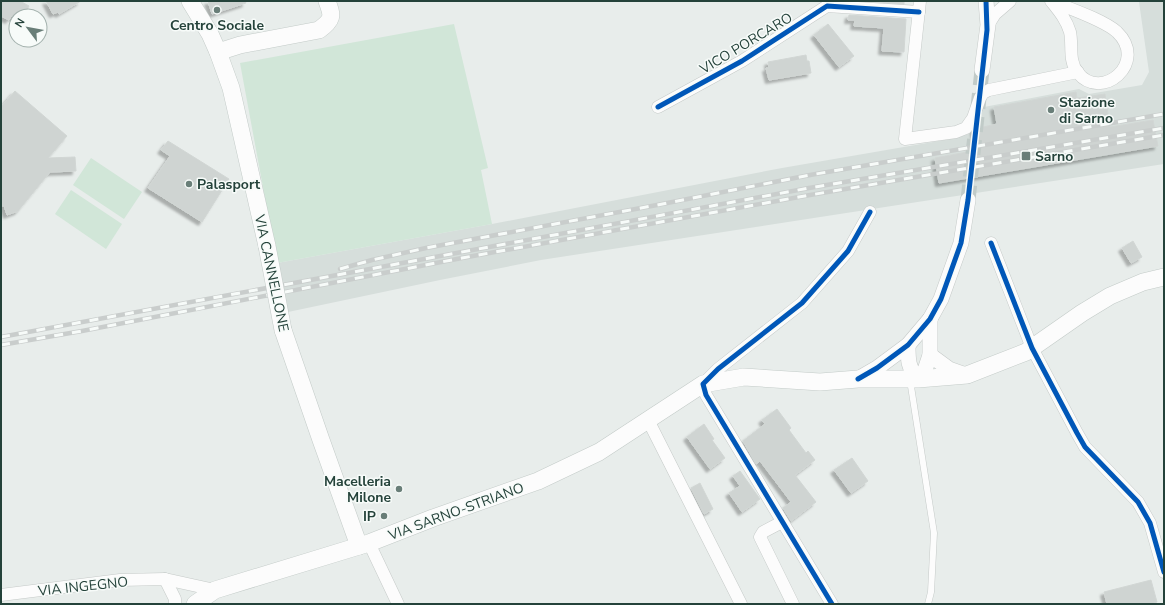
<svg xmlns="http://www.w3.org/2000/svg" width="1165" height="605" font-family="'Nunito Sans',sans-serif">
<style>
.built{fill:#d6dedb}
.green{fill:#d1e6d8}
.building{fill:#cfd4d2;stroke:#d1d6d4;filter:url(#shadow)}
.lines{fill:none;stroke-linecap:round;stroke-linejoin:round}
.tertiary-tunnel{stroke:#c1cbc8;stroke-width:15;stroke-dasharray:15 8;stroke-linecap:butt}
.service-casing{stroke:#c5cac8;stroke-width:7}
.minor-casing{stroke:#c5cac8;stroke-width:13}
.tertiary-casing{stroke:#c5cac8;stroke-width:16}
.secondary-casing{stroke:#c3cbc8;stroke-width:18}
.service{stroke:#fcfcfc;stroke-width:6}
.minor{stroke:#fcfcfc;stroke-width:12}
.tertiary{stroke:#fcfcfc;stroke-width:15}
.secondary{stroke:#fcfcfc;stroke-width:17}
.rail-casing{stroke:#c9cdcc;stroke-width:4.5}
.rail{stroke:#f7fbf9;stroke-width:3;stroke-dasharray:9;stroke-linecap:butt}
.secondary-bridge-casing{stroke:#c3cbc8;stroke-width:18;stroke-linecap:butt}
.secondary-bridge{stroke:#fcfcfc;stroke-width:17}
.cycleway-casing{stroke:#f7fbf9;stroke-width:8}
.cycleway{stroke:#0057b8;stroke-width:5}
.poi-dot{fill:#697e78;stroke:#f7fbf9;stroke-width:1.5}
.labels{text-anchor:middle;stroke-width:3;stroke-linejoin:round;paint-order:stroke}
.poi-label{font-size:14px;font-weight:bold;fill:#24423a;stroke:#f7fbf9;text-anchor:start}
.street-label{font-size:14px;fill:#24423a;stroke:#f7fbf9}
</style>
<defs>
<filter id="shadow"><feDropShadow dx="-3.5" dy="3.5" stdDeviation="1" flood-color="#0004"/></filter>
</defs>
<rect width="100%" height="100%" fill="#e8edeb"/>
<path class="built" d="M1164,1v163l-623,96 -101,20 -152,32 -11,-49 215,-39 290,-56 174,-30 13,-4 15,-27 95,-18 10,5 53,-9 7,-13 -10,-70z"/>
<g class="green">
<path d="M454,24l34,144 -7,2 11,54 -215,39 -37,-200z"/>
<path d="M91,158l51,34 -18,27 -51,-34z"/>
<path d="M71,190l51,34 -16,25 -51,-35z"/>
</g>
<g class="building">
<path d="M1,1h19l9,5 -5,9 -6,-3 -4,6 -3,-2 -2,4 -8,-4z"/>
<path d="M46,1h35l-22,13 -1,-2 -5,2z"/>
<path d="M208,1h37l1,2 -34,11z"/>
<path d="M866,1h38v3z"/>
<path d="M849,15l57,4 -2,33 -22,-1 2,-23 -30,-2 1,-6h-7z"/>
<path d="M828,24l26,32 -15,11 -25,-32z"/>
<path d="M806,55l1,6h2l2,12 -42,7 -3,-12h3l-1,-6z"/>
<path d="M15,91l52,45 -19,22 27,-1 1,14 -26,1 -32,39 -11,4 -3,-9h-3v-99z"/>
<path d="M1076,92l1,6 28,-4 5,33 43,-7 5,26 -219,37 -4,-25 43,-8 -4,-21 23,-5 -3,-17z"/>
<path d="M168,141l61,38 -27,43 -54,-34 22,-32 -9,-6z"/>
<path d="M1133,241l9,16 -11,6 -9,-15z"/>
<path d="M777,409l14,19 -2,2 17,23 2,-2 7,9 -20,15 21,27 -25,19 -8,-13 8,-6 -31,-41 -4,3 -13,-23 22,-17 -3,-4z"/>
<path d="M704,424l10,15 -2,1 13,18 -15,11 -23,-32z"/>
<path d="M852,458l16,23 -17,12 -17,-23z"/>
<path d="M740,471l20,28 -18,13 -13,-19 11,-7 -7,-10z"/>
<path d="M700,483l13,26 -9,5 -13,-26z"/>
<path d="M1151,580l6,22 -7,2h-43l-3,-12z"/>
</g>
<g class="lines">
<path class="tertiary-tunnel" d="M968,200l14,-130"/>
<g class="service-casing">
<path id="service" d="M910,380l24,153 -3,59 -3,12"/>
</g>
<g class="minor-casing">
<g id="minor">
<path d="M920,1l-15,138 51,-7 10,-4 7,-10 7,-20 3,-5 6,-3 89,-18"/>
<path d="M1051,1c17,7 53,19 66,31 32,31 -16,70 -39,41 -10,-12 -5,-28 -8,-41 -4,-13 -11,-21 -19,-31z"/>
<path d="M988,25l7,-11 15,-13"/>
<path d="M658,107l84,-46 85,-55 92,6"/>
<path d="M991,243l41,105 45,85 8,14 53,55 12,21 14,49"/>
<path d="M648,420l93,184"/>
<path d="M782,522l-19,10 -3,5 33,67"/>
<path d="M369,543l29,61"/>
<path d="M165,579l10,20v5"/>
<path d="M1,595l119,-15 45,-1 50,11"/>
<path d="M832,604l-126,-209 -3,-11 15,-15 84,-66 46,-52 22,-39"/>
</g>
</g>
<g class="tertiary-casing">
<g id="tertiary">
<path d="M982,70l6,-45 -2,-24"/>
<path d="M908,345c0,16 0,22 10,34l7,-9 5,-15v-36"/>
<path d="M930,355l19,14 17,6"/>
<path d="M858,379l19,-11 31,-23 22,-26 11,-20 20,-56 7,-43"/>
</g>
</g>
<g class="secondary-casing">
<g id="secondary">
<path d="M190,1l20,33 8,18 13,36 36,158"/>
<path d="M218,52l22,-7 79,-15c14,-11 14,-13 8,-29"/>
<path d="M283,330l38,110 38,106"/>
<path d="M195,604l20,-14 154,-47 64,-25 105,-37 61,-29 104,-68 41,-7 76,5 38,-3h60l49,-4 59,-23 56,-39 28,-17 33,-14 21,-5"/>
</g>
</g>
<use href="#service" class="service"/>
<use href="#minor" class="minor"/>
<use href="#tertiary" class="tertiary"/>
<use href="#secondary" class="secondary"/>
<g class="rail-casing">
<g id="rail">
<path d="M340,269l32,-9 54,-12 231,-43 153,-30 354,-61"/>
<path d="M1,337l808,-149 355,-60"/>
<path d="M1,345l81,-14 380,-73 348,-63 354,-60"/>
</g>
</g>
<use href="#rail" class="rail"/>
<g class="secondary-bridge-casing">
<path id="secondary-bridge" d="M267,246l16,84"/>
</g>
<use href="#secondary-bridge" class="secondary-bridge"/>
<g class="cycleway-casing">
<g id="cycleway">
<path d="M658,107l84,-46 85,-55 92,6"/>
<path d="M991,243l41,105 45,85 8,14 53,55 12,21 14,49"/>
<path d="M858,379l19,-11 31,-23 22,-26 11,-20 20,-56 7,-43 19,-170 -1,-29"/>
<path d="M832,604l-126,-209 -3,-11 15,-15 84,-66 46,-52 22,-39"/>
</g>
</g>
<use href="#cycleway" class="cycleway"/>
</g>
<g class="poi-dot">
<circle cx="217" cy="10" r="4"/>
<circle cx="1051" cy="110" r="4"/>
<rect x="1021" y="151" width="10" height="10" rx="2"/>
<circle cx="189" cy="184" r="4"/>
<circle cx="399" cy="489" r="4"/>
<circle cx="384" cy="516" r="4"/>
</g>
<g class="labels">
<g class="poi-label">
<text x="217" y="30" text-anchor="middle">Centro Sociale</text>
<text x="1059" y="107">Stazione<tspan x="1059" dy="16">di Sarno</tspan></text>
<text x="1035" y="161">Sarno</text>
<text x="197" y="189">Palasport</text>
<text x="391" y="486" text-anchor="end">Macelleria<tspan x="391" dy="16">Milone</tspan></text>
<text x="376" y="521" text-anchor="end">IP</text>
</g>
<g class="street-label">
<text transform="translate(746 43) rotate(-31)" y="5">VICO PORCARO</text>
<text transform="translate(272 273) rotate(78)" y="5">VIA CANNELLONE</text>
<text transform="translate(456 511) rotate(-20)" y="5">VIA SARNO-STRIANO</text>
<text transform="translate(83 586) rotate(-6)" y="5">VIA INGEGNO</text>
</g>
</g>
<rect width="1165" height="605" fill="none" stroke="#24423a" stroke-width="4"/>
<g transform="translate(28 28) rotate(302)"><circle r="19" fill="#f7fbf9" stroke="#a3b1ad"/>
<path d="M0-3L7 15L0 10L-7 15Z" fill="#697e78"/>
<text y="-6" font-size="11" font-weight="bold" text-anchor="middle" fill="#24423a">N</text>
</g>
</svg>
